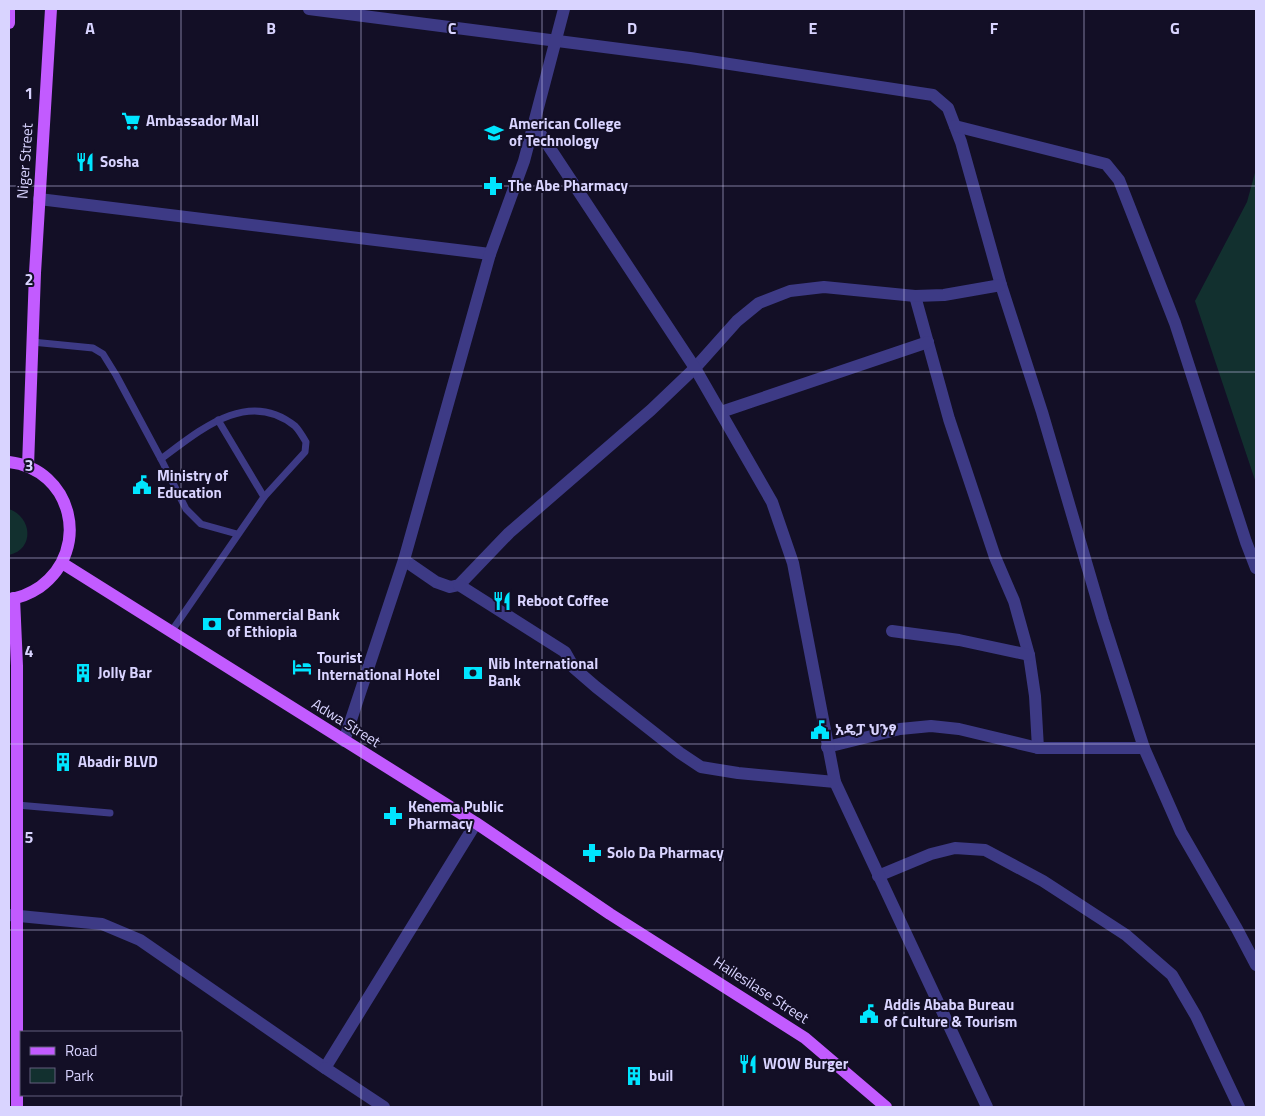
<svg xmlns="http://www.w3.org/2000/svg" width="1265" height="1116" font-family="'Titillium Web','Noto Sans Ethiopic',sans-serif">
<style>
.green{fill:#12302f}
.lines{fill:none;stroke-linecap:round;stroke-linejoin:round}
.service{stroke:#3d3a85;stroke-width:7}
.minor{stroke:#3d3a85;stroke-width:12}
.tertiary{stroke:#3d3a85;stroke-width:12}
.primary{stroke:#c25bff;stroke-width:12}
.grid{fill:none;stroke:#d9d4ff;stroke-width:1;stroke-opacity:0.55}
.labels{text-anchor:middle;stroke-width:4;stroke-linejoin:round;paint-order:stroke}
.poi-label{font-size:15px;font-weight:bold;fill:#d9d4ff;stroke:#130f26;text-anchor:start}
.street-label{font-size:15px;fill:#d9d4ff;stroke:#130f26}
.grid-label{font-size:16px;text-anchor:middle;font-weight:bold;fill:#d9d4ff;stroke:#130f26;stroke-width:4;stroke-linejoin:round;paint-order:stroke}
</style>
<rect width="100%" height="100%" fill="#130f26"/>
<g class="green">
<path d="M1256,169v314l-61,-182 52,-99z"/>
<path d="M9,509c23,8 26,40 0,46z"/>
</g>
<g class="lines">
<g class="service">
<path d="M32,342l61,6 10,6 13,21 45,84 25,50 15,15 36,10"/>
<path d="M161,459c39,-29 87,-71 134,-33 4,4 8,11 11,16l-1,10 -41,45"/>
<path d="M171,632l93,-135 -46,-77"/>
<path d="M17,805l93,8"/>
</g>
<g class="minor">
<path d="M309,9l381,49 243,37 15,13 13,34 40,143 41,127 61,208 41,128 37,84 56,97 19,36"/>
<path d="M955,126l151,38 13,16 56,143 71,219 10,26"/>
<path d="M39,199l451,55"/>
<path d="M915,296l34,123 46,138 19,44 15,54 6,41 3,52"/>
<path d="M721,412l207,-70"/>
<path d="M404,560l32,22 14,5 9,-2 50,-52 142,-123 44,-42 42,-47 22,-18 31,-12 34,-4 91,9 29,-1 57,-10"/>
<path d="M459,585l106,67 9,16 22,19 84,66 21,14 37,6 97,9"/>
<path d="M892,631l67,9 70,15"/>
<path d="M827,747l73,-18 31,-3 28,3 79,19h106"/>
<path d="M878,876l53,-22 24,-6 30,2 58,31 83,54 46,40 24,41 43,91"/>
<path d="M9,915l93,9 38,16 185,128 151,-245"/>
<path d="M325,1068l59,39"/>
</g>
<g class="tertiary">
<path d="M534,124l161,244 77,134 21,61 42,219 152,325"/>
<path d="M344,741l60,-181 86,-306 34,-93 40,-152"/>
</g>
<g class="primary">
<path d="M9,23v-14"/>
<path d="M9,462c63,7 83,87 31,125 -9,6 -20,11 -31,12"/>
<path d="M28,466l7,-193 16,-264"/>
<path d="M62,563l414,260 134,91 195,124 81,69"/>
<path d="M14,598l3,68v441"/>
</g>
</g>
<path class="grid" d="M181,9v1023M361,9v1098M542,9v1098M723,9v1098M904,9v1098M1084,9v1098M9,186h1247M9,372h1247M9,558h1247M9,744h1247M9,930h1247M181,1095v12"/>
<defs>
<g id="supermarket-bare" transform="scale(1.5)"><path d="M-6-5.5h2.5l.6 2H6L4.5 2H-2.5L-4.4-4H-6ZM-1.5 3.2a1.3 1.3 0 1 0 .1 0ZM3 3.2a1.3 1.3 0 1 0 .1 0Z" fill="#00e5ff" stroke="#130f26" stroke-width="2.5" paint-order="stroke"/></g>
<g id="university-bare" transform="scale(1.5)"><path d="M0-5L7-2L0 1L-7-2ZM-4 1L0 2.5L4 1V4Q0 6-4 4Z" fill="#00e5ff" stroke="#130f26" stroke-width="2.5" paint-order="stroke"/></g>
<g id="restaurant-bare" transform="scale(1.5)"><path d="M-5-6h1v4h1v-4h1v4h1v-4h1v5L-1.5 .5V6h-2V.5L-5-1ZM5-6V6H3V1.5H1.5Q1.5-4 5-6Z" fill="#00e5ff" stroke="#130f26" stroke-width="2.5" paint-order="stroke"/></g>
<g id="pharmacy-bare" transform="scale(1.5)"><path d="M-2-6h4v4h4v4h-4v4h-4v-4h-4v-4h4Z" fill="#00e5ff" stroke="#130f26" stroke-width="2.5" paint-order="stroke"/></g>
<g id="civic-bare" transform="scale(1.5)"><path d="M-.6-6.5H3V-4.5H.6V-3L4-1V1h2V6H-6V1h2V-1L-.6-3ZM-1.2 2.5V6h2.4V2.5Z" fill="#00e5ff" stroke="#130f26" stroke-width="2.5" paint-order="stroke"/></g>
<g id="bank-bare" transform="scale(1.5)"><path d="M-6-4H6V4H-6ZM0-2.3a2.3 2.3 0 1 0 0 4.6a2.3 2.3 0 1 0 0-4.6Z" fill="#00e5ff" stroke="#130f26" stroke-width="2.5" paint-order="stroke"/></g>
<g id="hotel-bare" transform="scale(1.5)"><path d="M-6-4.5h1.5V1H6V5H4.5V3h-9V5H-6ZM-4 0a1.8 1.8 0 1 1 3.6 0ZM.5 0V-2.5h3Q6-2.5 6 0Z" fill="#00e5ff" stroke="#130f26" stroke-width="2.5" paint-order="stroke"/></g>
<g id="building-bare" transform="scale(1.5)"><path d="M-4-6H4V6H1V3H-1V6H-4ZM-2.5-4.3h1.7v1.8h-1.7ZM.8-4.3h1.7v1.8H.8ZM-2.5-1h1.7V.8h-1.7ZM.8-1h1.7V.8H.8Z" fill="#00e5ff" stroke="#130f26" stroke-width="2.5" paint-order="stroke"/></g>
</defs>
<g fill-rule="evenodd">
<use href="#supermarket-bare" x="131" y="121"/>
<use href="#university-bare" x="494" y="133"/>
<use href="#restaurant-bare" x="85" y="162"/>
<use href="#pharmacy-bare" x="493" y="186"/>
<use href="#civic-bare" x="142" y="485"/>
<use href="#restaurant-bare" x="502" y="601"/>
<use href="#bank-bare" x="212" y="624"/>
<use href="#hotel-bare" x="302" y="667"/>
<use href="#building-bare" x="83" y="673"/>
<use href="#bank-bare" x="473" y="673"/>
<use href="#civic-bare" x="820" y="730"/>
<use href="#building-bare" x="63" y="762"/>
<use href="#pharmacy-bare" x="393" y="816"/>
<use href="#pharmacy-bare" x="592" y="853"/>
<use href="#civic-bare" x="869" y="1014"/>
<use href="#restaurant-bare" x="748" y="1064"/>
<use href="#building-bare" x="634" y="1076"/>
</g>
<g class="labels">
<g class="poi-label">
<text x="146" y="126">Ambassador Mall</text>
<text x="509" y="129">American College<tspan x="509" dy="17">of Technology</tspan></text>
<text x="100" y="167">Sosha</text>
<text x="508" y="191">The Abe Pharmacy</text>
<text x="157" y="481">Ministry of<tspan x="157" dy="17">Education</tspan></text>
<text x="517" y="606">Reboot Coffee</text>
<text x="227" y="620">Commercial Bank<tspan x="227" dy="17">of Ethiopia</tspan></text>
<text x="317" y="663">Tourist<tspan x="317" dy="17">International Hotel</tspan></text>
<text x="488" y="669">Nib International<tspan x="488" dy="17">Bank</tspan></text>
<text x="98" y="678">Jolly Bar</text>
<text x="835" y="735">አዴፓ ህንፃ</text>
<text x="78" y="767">Abadir BLVD</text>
<text x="408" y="812">Kenema Public<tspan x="408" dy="17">Pharmacy</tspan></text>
<text x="607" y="858">Solo Da Pharmacy</text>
<text x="884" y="1010">Addis Ababa Bureau<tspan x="884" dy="17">of Culture &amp; Tourism</tspan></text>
<text x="763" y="1069">WOW Burger</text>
<text x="649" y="1081">buil</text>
</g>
<g class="street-label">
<text transform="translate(25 161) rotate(-86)" y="5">Niger Street</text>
<text transform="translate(346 723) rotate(32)" y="5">Adwa Street</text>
<text transform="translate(761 990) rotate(33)" y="5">Hailesilase Street</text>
</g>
</g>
<g class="grid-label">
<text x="90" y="34">A</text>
<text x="271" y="34">B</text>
<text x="452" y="34">C</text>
<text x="632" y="34">D</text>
<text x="813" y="34">E</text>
<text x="994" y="34">F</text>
<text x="1175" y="34">G</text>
<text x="29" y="99">1</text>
<text x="29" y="285">2</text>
<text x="29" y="471">3</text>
<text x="29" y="657">4</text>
<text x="29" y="843">5</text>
</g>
<rect width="1265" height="1116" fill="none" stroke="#d9d4ff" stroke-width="20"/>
<rect x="20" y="1031" width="162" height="65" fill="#130f26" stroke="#625e7d"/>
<rect x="30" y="1047" width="25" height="8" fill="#c25bff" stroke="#625e7d"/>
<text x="65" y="1056" font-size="15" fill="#d9d4ff">Road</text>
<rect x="30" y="1068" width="25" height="15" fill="#12302f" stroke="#625e7d"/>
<text x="65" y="1081" font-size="15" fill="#d9d4ff">Park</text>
</svg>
